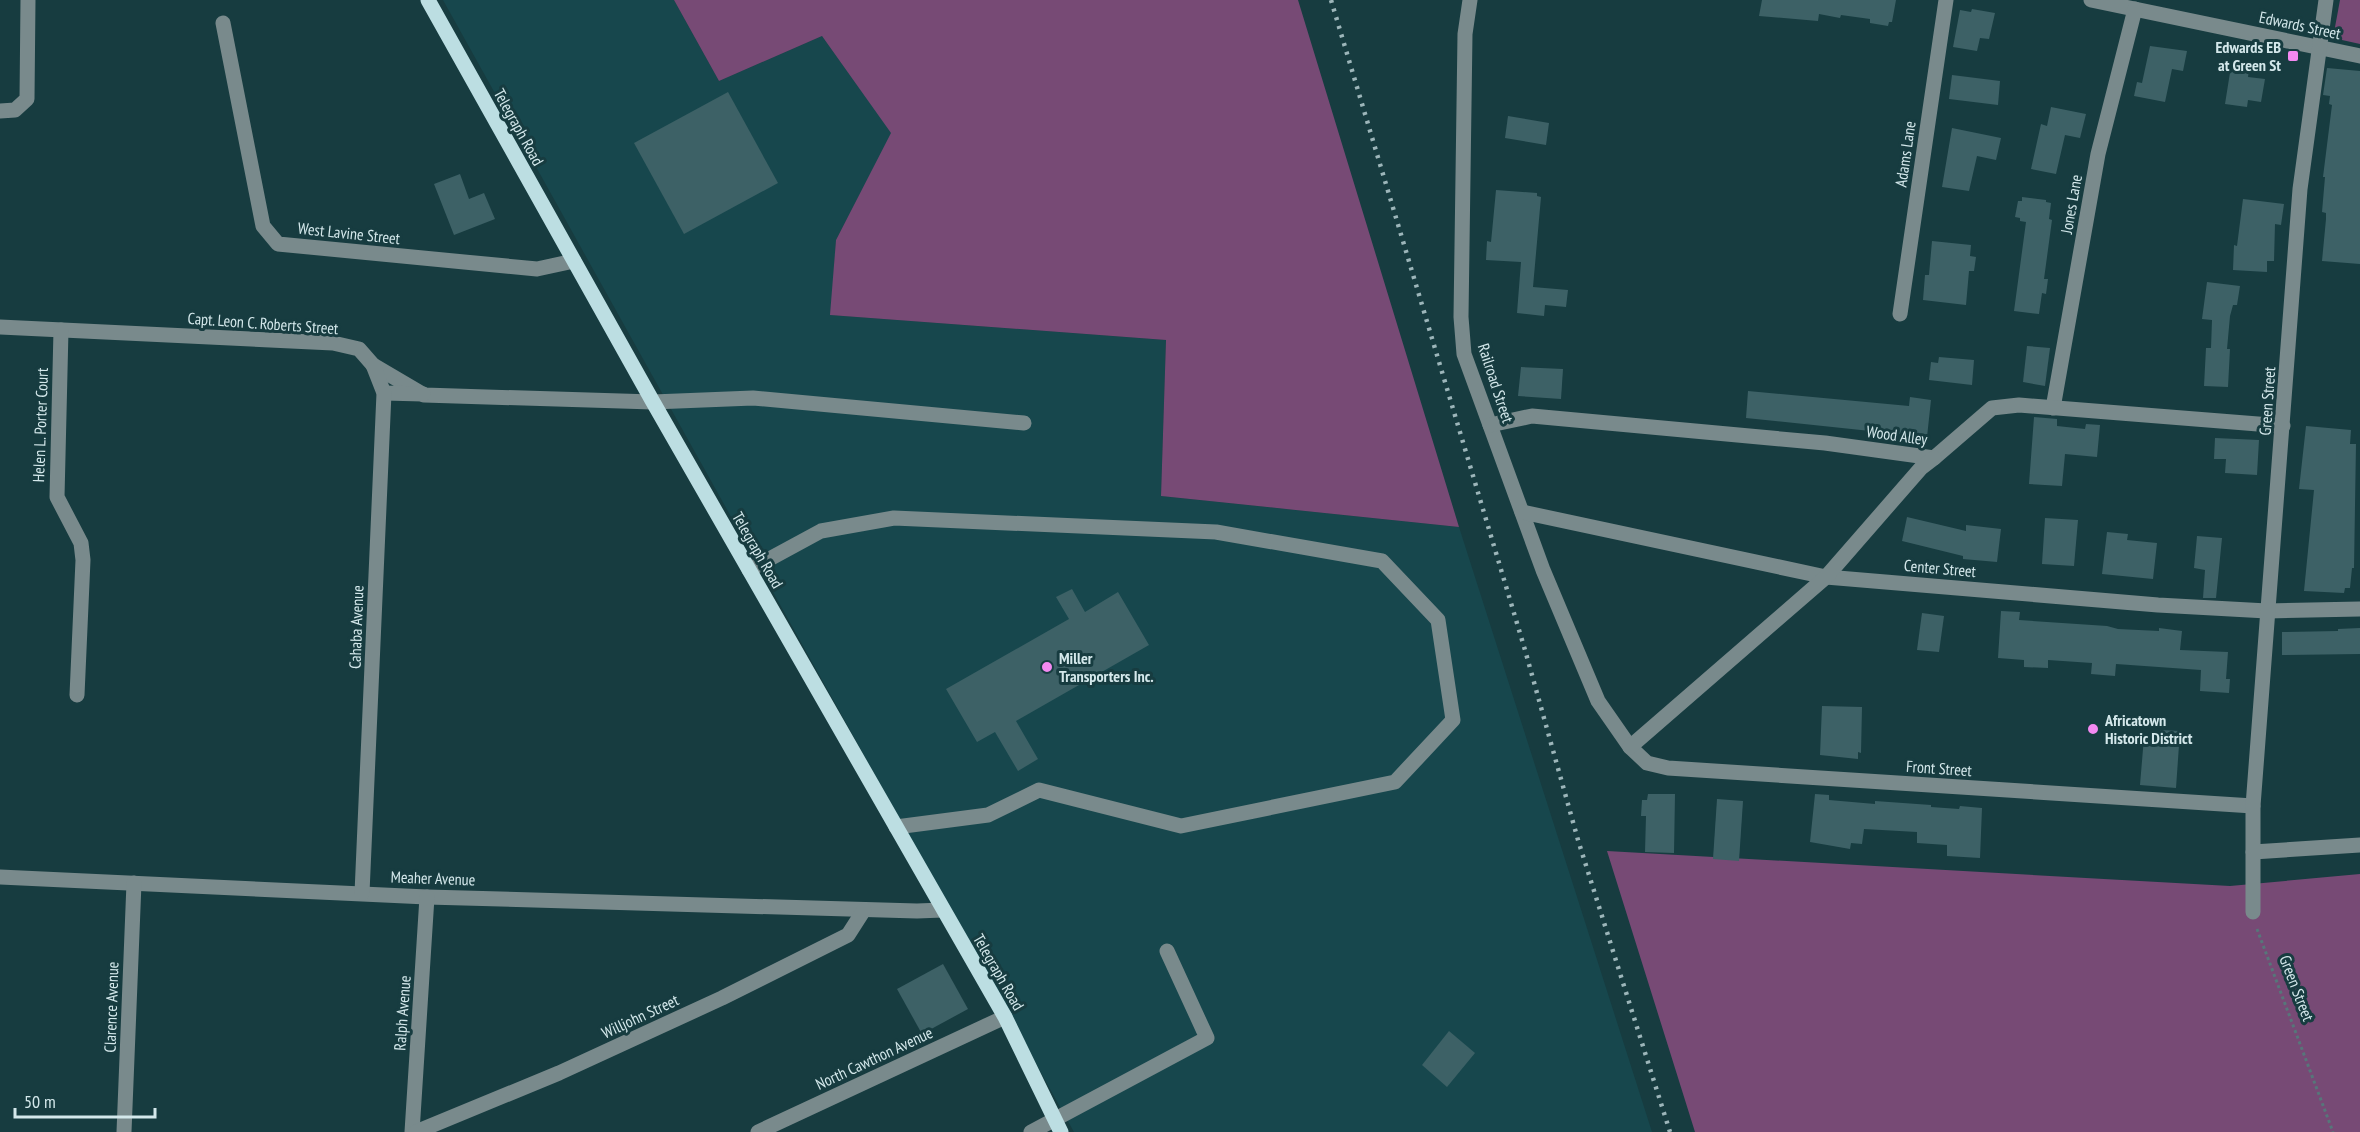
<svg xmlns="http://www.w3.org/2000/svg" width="2360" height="1132" font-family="'PT Sans Narrow',sans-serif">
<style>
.built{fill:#17474d}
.green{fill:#774a75}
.building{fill:#3d6166}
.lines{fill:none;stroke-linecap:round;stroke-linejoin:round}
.path{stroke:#57767a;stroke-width:3;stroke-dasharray:3 3;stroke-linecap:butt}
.minor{stroke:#798a8c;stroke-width:15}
.major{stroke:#bcdee2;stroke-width:15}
.rail{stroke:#9db6ba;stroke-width:4.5;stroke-dasharray:3 6;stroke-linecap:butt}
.poi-dot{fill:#f389f1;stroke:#173c40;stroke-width:2}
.labels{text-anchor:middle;stroke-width:6;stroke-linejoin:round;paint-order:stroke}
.street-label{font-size:16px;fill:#d4e8eb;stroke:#173c40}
.poi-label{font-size:16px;font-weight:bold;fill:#d4e8eb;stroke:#173c40;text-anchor:start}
</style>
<rect width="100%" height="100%" fill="#173c40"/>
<path class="built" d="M443,0h231l45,81 103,-45 70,97 -56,107 -5,75 335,25 -5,156 298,31 193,605h-578z"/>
<g class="green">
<path d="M674,0h624l161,527 -298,-31 5,-156 -336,-25 6,-75 55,-107 -69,-97 -103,45z"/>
<path d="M2340,0h20v44l-27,-6z"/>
<path d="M1607,851l623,35 130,-12v258h-665z"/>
</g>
<g class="building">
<path d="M1762,0h134l-4,22h-3l-1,4 -18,-3v-4l-29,-4 -1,3 -21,-4 -1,7 -59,-5z"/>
<path d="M1972,9l23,4 -6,26 -9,-1 -3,13 -24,-4 7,-37 11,2z"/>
<path d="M2150,46l37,5 -4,20 -11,-2 -7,33 -31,-6 3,-14 5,1z"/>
<path d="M2232,60l18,3 -2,14 17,2 -4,23 -13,-2 -1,7 -22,-3z"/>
<path d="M2327,68l33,3v193l-38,-3 4,-42v-6l-4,-1 3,-35h-2l9,-72 -3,-1 1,-8 -7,-1z"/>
<path d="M1952,75l48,6 -2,24 -49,-6z"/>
<path d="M728,92l50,91 -94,51 -50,-91z"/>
<path d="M2051,107l35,7 -6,24 -15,-3 -9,39 -25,-5 10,-45 6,2z"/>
<path d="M1508,116l41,7 -3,22 -41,-7z"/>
<path d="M1952,128l49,10 -5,22 -19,-4 -8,35 -27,-4z"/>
<path d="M460,174l9,25 15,-6 11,26 -41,16 -20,-51z"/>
<path d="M1496,190l41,3v3l4,1 -8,90 35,3 -2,17 -21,-2 -1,11 -27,-3 4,-51 -35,-2 1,-19 4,1 1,-10z"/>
<path d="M2022,197l24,3v2l5,1 -2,16 3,1 -8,59h4l-2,15 -4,-1 -3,21 -25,-3 12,-89 -6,-1v-3l-5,-1 3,-16h4z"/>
<path d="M2243,199l41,5 -3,21 -6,-1 -1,37h-7v11l-34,-2 1,-25 3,1z"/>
<path d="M1932,241l39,4 -1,11 6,1 -2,14h-5l-3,34 -43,-5 2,-25h4z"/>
<path d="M2207,282l33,4 -3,19h-4l-3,11 -3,33h3l-2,38 -24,-1 2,-38h5l1,-28 -10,-1z"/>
<path d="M2027,346l23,2 -5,38 -22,-4z"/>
<path d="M1939,357l35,3 -2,25 -43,-5 2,-18 7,1z"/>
<path d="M1521,367l42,2 -2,30 -43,-3z"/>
<path d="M1748,391l161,15 1,-9 21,3 -4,37 -181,-19z"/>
<path d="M2034,417l23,2v7l28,3 1,-5 14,1 -3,32 -32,-3 -3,32 -33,-2z"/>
<path d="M2306,426l45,4 -1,14h6l-2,124h-2l-2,20h-5l-1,5 -40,-2 10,-101 -15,-1z"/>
<path d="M2215,438l44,2 -2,35 -32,-2 1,-14h-12z"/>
<path d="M1907,517l59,14v-6l35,4 -4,33 -34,-3v-3l-61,-15z"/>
<path d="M2045,518l33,2 -4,46 -32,-2z"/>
<path d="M2107,532l21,2 -1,6 30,3 -4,36 -51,-5z"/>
<path d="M2197,536l25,2 -6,60h-13l2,-28 -11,-2z"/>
<path d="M1072,589l13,23 33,-20 31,53 -133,76 22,38 -20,12 -23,-39 -18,10 -31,-53 123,-70 -13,-22z"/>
<path d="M2001,611l19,1 -1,8 88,6 11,3 41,2v-3l23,3 -2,19 48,2 -2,27h4l-1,14 -29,-2 1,-21 -85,-6 -1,12 -24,-2 1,-11 -44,-3v8l-24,-1v-7l-26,-2z"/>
<path d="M1922,613l22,3 -5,36 -22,-2z"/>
<path d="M2360,628v26l-78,1v-23l56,-1v-2z"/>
<path d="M1822,706l40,1 -1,46 -3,-1v7l-38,-4z"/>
<path d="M2160,730l20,1 -4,57 -36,-3 4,-48 16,1z"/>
<path d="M1648,794h27l-1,59 -29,-1 1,-36h-5l1,-16h5z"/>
<path d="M1815,794l14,1v5l46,4v-3l56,4v2l28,2 1,-3 22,2 -2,50 -33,-2v-11l-30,-2v-11l-53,-3 -2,15 -11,-1 -1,6 -40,-7z"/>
<path d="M1717,799l26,2 -4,60 -26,-2z"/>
<path d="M943,964l25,45 -46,25 -25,-45z"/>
<path d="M1449,1031l26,22 -28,34 -25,-22z"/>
</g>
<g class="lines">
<path class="path" d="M2257,929l76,203"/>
<g class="minor">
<path d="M1470,0l-5,34 -4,283 3,37 79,216 55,131 32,46 17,16 21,5 585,38"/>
<path d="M2091,0l269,56"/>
<path d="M223,23l40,203 15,18 259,25 37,-8"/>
<path d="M0,111l15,-1 12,-11 1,-99"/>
<path d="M1900,314l46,-314"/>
<path d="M0,327l333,16 26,6 14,16 51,30 229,7 100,-4 271,25"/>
<path d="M61,330l-4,167 24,46 2,17 -6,135"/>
<path d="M384,393l39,1"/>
<path d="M2053,408l45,-254 37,-145"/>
<path d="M1490,425l42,-9 293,27 109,15 58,-50 27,-3 264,21"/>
<path d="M1522,512l304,65 332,28 109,6 93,-2"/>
<path d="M749,570l72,-39 73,-13 322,14 166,29 56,59 15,100 -58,62 -214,44 -142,-36 -51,25 -92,12"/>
<path d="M1630,747l196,-170 95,-109 13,-10"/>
<path d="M2253,852l107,-7"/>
<path d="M0,877l427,20 490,14 26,-1"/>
<path d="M362,893l22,-500 -11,-28"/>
<path d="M2253,912v-106l47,-617 26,-189"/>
<path d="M124,1132l10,-249"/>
<path d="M412,1132l15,-235"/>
<path d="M416,1132l143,-59 163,-75 126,-63 16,-25"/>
<path d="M758,1132l247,-115"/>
<path d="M1031,1132l176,-94 -40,-87"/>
</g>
<path class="major" d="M428,0l225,402 352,615 56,115"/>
<path class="rail" d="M1331,0l194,650 53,190 92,292"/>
</g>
<g class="poi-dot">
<rect x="2287" y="50" width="12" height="12" rx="3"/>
<circle cx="1047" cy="667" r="6"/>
<circle cx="2093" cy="729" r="6"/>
</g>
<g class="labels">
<g class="street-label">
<text transform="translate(2300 25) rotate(12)" y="6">Edwards Street</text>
<text transform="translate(519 127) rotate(61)" y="6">Telegraph Road</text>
<text transform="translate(1905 154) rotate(-82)" y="6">Adams Lane</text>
<text transform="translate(2071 204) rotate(-80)" y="6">Jones Lane</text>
<text transform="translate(349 233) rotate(6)" y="6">West Lavine Street</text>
<text transform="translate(263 323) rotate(4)" y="6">Capt. Leon C. Roberts Street</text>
<text transform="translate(1496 383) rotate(72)" y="6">Railroad Street</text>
<text transform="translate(2267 401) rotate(-86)" y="6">Green Street</text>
<text transform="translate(40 425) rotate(-88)" y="6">Helen L. Porter Court</text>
<text transform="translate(1897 435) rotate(8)" y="6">Wood Alley</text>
<text transform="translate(758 550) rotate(60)" y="6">Telegraph Road</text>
<text transform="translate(1940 568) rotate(5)" y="6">Center Street</text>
<text transform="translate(356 627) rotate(-88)" y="6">Cahaba Avenue</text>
<text transform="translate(1939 768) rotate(4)" y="6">Front Street</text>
<text transform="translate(433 878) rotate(2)" y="6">Meaher Avenue</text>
<text transform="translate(999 972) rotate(60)" y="6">Telegraph Road</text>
<text transform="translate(2297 988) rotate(69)" y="6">Green Street</text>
<text transform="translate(111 1007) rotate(-88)" y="6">Clarence Avenue</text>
<text transform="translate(402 1013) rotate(-86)" y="6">Ralph Avenue</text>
<text transform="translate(640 1016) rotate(-25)" y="6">Willjohn Street</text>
<text transform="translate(874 1058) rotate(-25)" y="6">North Cawthon Avenue</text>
</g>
<g class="poi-label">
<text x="2281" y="53" text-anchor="end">Edwards EB<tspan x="2281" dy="18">at Green St</tspan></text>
<text x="1059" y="664">Miller<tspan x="1059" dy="18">Transporters Inc.</tspan></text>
<text x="2105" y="726">Africatown<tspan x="2105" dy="18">Historic District</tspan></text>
</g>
</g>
<path d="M15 1108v9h140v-9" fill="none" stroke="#d4e8eb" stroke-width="3"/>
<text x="24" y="1108" font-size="18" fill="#d4e8eb" stroke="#173c40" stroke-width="4.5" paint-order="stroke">50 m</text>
</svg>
